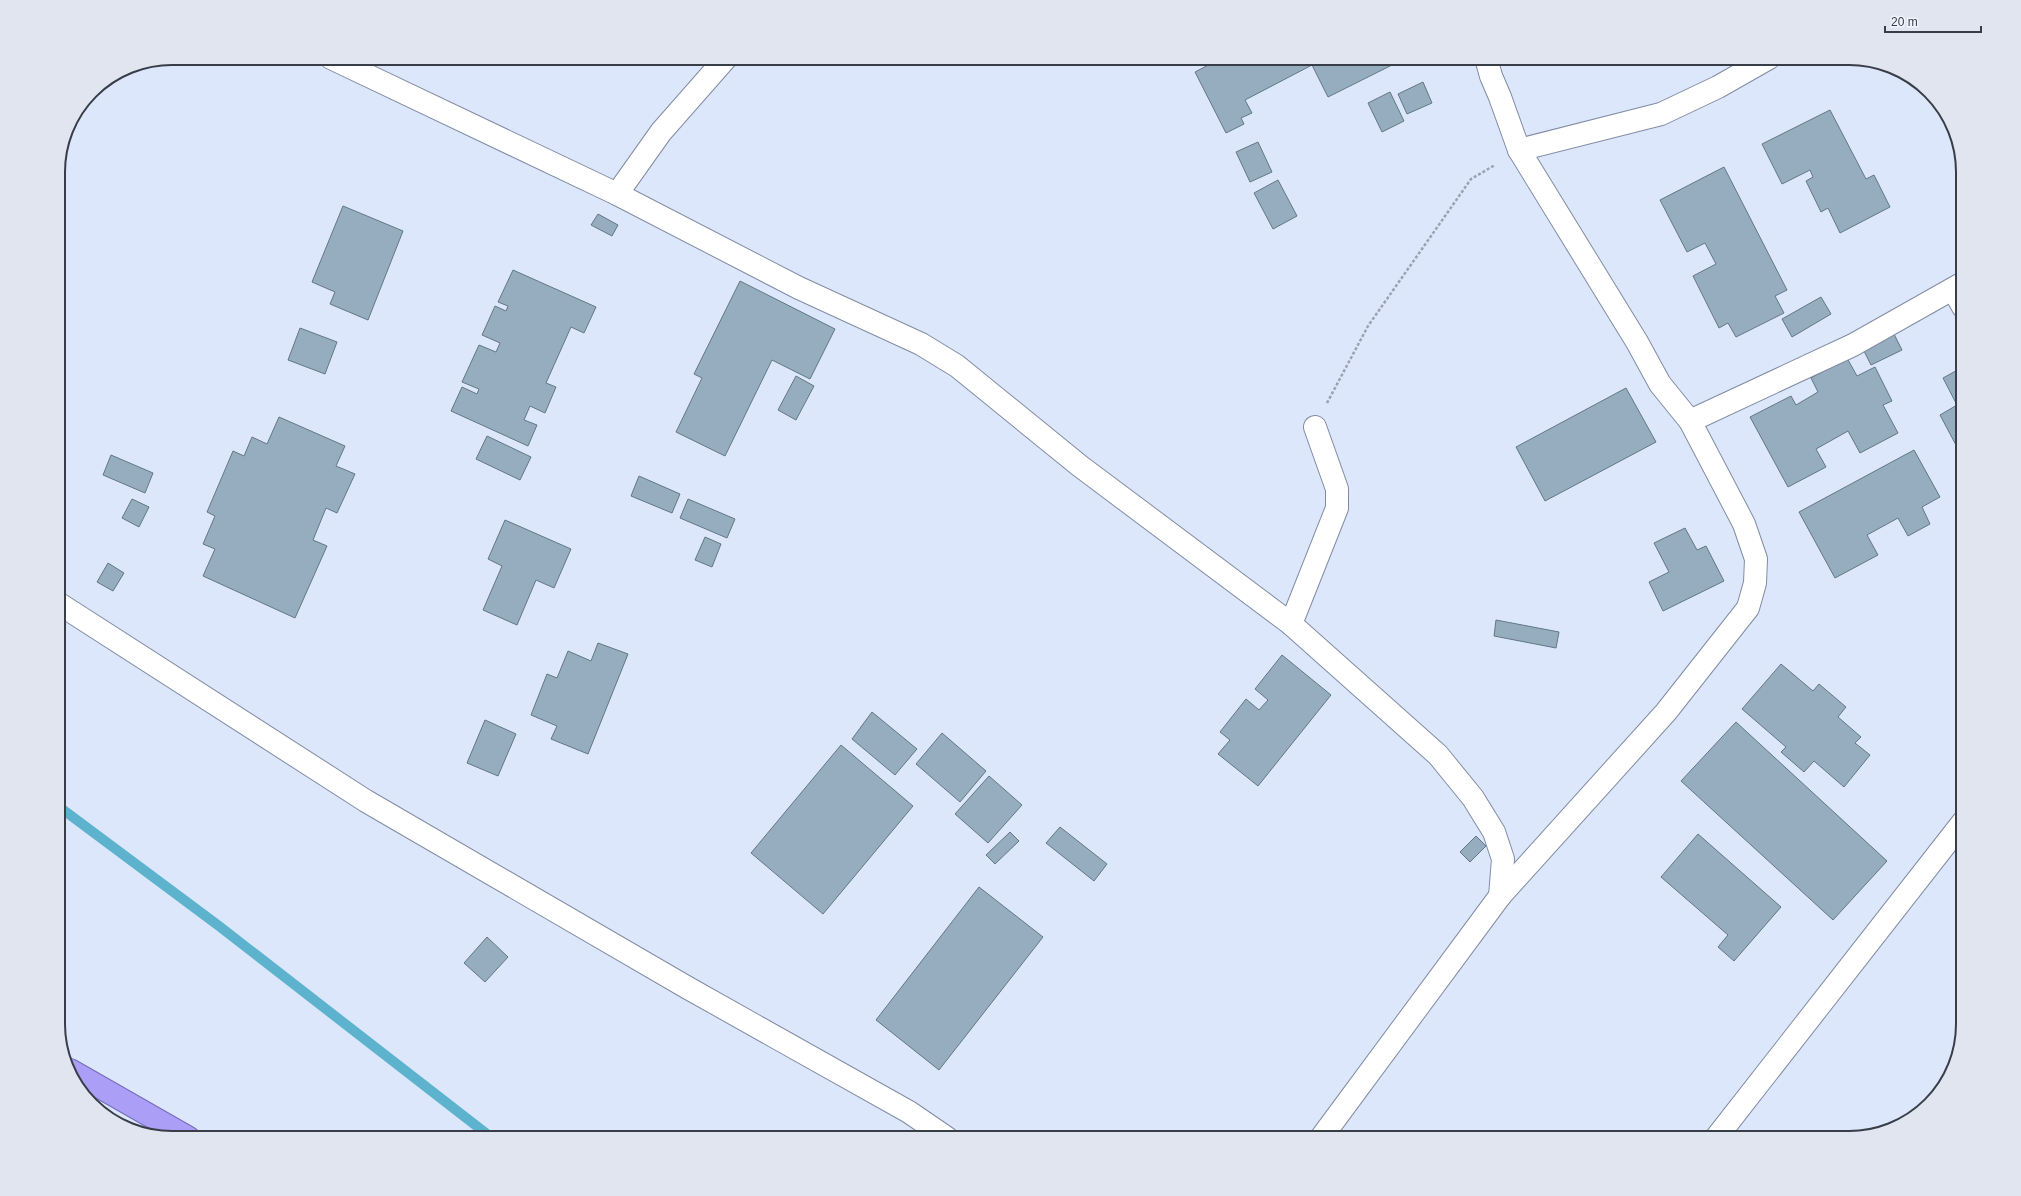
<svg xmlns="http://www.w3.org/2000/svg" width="2021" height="1196" font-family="Arial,sans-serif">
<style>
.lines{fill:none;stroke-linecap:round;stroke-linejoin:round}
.stream{stroke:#5db3cd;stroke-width:10}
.building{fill:#96adc0;stroke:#617788}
.minor-casing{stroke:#818ca3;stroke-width:24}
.trunk-casing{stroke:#746cb7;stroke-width:24}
.path{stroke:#9aa2b3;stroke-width:2.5;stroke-dasharray:3 2;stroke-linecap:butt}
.minor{stroke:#fff;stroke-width:22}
.trunk{stroke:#aa9ef6;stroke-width:22}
.rim{fill:none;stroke:#383d47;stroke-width:2}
</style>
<rect width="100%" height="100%" fill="#dde7fc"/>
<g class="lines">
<path class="stream" d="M58,806l161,120 273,212"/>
</g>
<g class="building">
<path d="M1222,58h184l-78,39 -16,-32 -67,35 7,13 -11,5 3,6 -18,9 -31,-61z"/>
<path d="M1423,82l9,21 -25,11 -9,-20z"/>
<path d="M1390,92l14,29 -22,11 -14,-29z"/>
<path d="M1830,110l36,69 8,-4 16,32 -50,26 -12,-25 -7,4 -15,-31 7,-4 -3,-7 -28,14 -20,-40z"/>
<path d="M1258,142l14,30 -22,10 -14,-30z"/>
<path d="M1724,167l63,123 -12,6 9,17 -48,24 -8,-14 -9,5 -26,-52 23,-12 -11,-21 -18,9 -27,-52z"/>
<path d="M1278,180l19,36 -24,13 -19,-36z"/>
<path d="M343,206l60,25 -35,89 -38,-16 5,-12 -23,-10z"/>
<path d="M598,214l20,11 -6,11 -21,-11z"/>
<path d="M513,270l83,37 -12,26 -13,-6 -25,56 10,4 -11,26 -15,-7 -6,14 13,5 -9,21 -77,-35 11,-24 15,7 2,-5 -17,-7 17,-37 17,7 4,-9 -18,-8 13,-29 11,5 2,-5 -10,-4z"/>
<path d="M740,281l95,48 -25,50 -38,-19 -47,96 -49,-24 26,-54 -8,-4z"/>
<path d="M1821,297l10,17 -39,23 -10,-18z"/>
<path d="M300,328l37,14 -12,32 -37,-14z"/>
<path d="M1893,332l9,18 -31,15 -9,-18z"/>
<path d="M1847,358l10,18 18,-9 17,34 -9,4 15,28 -38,20 -12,-22 -32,18 10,18 -38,20 -38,-70 41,-21 5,9 22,-13 -7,-14z"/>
<path d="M1963,367v77l-6,3 -17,-32 17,-10 -14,-27z"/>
<path d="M796,376l18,10 -18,34 -18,-10z"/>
<path d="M1626,388l30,54 -111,59 -29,-54z"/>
<path d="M279,417l66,29 -9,20 19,8 -18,39 -11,-5 -13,32 14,6 -32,72 -92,-42 12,-27 -12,-5 12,-28 -8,-4 26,-61 11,5 8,-19 15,7z"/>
<path d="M487,436l44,21 -11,23 -44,-21z"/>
<path d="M1914,450l26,47 -18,10 8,17 -22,12 -10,-18 -31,17 11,20 -43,23 -36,-66z"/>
<path d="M111,455l42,18 -8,20 -42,-18z"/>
<path d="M639,476l41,18 -8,19 -41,-17z"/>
<path d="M132,499l17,8 -10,20 -17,-9z"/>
<path d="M688,499l47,20 -8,19 -47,-20z"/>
<path d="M505,520l66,29 -17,39 -18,-8 -19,45 -34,-15 19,-44 -14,-7z"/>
<path d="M1685,528l12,22 9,-4 18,35 -61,30 -14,-29 20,-10 -15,-29z"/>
<path d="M705,537l16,7 -9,23 -17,-7z"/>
<path d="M108,563l16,10 -11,18 -16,-9z"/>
<path d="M1496,620l63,12 -3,16 -62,-12z"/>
<path d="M598,643l30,11 -40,100 -37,-15 6,-13 -26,-11 16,-41 10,4 11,-27 23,10z"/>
<path d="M1282,655l49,40 -73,91 -40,-32 12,-14 -10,-8 26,-33 13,11 9,-10 -13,-11z"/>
<path d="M1781,664l32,27 6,-7 27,23 -8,10 23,20 -6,6 15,12 -26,32 -30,-26 -10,11 -23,-20 5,-5 -44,-38z"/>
<path d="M872,712l45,37 -22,26 -43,-36z"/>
<path d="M485,720l31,14 -18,42 -31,-13z"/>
<path d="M1736,722l151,139 -54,59 -152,-139z"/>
<path d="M942,733l44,38 -26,31 -44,-38z"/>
<path d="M841,745l72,61 -90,108 -72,-61z"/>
<path d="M989,776l33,29 -34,38 -33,-29z"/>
<path d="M1060,827l47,37 -13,17 -48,-38z"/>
<path d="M1010,832l9,9 -24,23 -9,-9z"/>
<path d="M1698,834l83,73 -47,54 -16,-14 10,-12 -67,-58z"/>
<path d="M1476,836l10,10 -16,16 -10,-10z"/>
<path d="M979,887l64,50 -104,133 -63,-50z"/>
<path d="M487,937l21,20 -23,25 -21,-19z"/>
</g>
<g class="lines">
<g class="minor-casing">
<g id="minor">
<path d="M331,58l286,136 182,94 122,56 36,22 123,100 211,158 147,131 35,43 21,34 9,27 -3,37"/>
<path d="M1519,150l142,-36 57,-27 51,-29"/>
<path d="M617,194l44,-62 65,-74"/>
<path d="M1953,289l10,18"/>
<path d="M1690,421l163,-76 110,-62"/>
<path d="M58,603l308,198 322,187 221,124 38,26"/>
<path d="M1291,624l46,-116v-19l-22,-62"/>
<path d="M1321,1138l179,-242 166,-184 82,-104 7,-25 1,-24 -12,-35 -54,-103 -30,-37 -23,-42 -118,-192 -19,-53 -9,-21 -5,-18"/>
<path d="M1716,1138l247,-316"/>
</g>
</g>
<g class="trunk-casing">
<path id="trunk" d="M70,1070l119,68"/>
</g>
<path class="path" d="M1327,403l41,-77 103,-147 24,-14"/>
<use href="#minor" class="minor"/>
<use href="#trunk" class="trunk"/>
</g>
<path d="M0 0H2021V1196H0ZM172 65H1849A107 107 0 0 1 1956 172V1024A107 107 0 0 1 1849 1131H172A107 107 0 0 1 65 1024V172A107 107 0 0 1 172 65Z" fill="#e0e5f0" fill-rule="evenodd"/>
<path class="rim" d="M172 65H1849A107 107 0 0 1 1956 172V1024A107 107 0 0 1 1849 1131H172A107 107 0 0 1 65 1024V172A107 107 0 0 1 172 65Z"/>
<path d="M1885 26v6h96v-6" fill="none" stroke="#383d47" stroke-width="2"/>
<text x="1891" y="26" font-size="12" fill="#383d47" stroke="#eff4ff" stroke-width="3" paint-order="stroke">20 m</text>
</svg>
